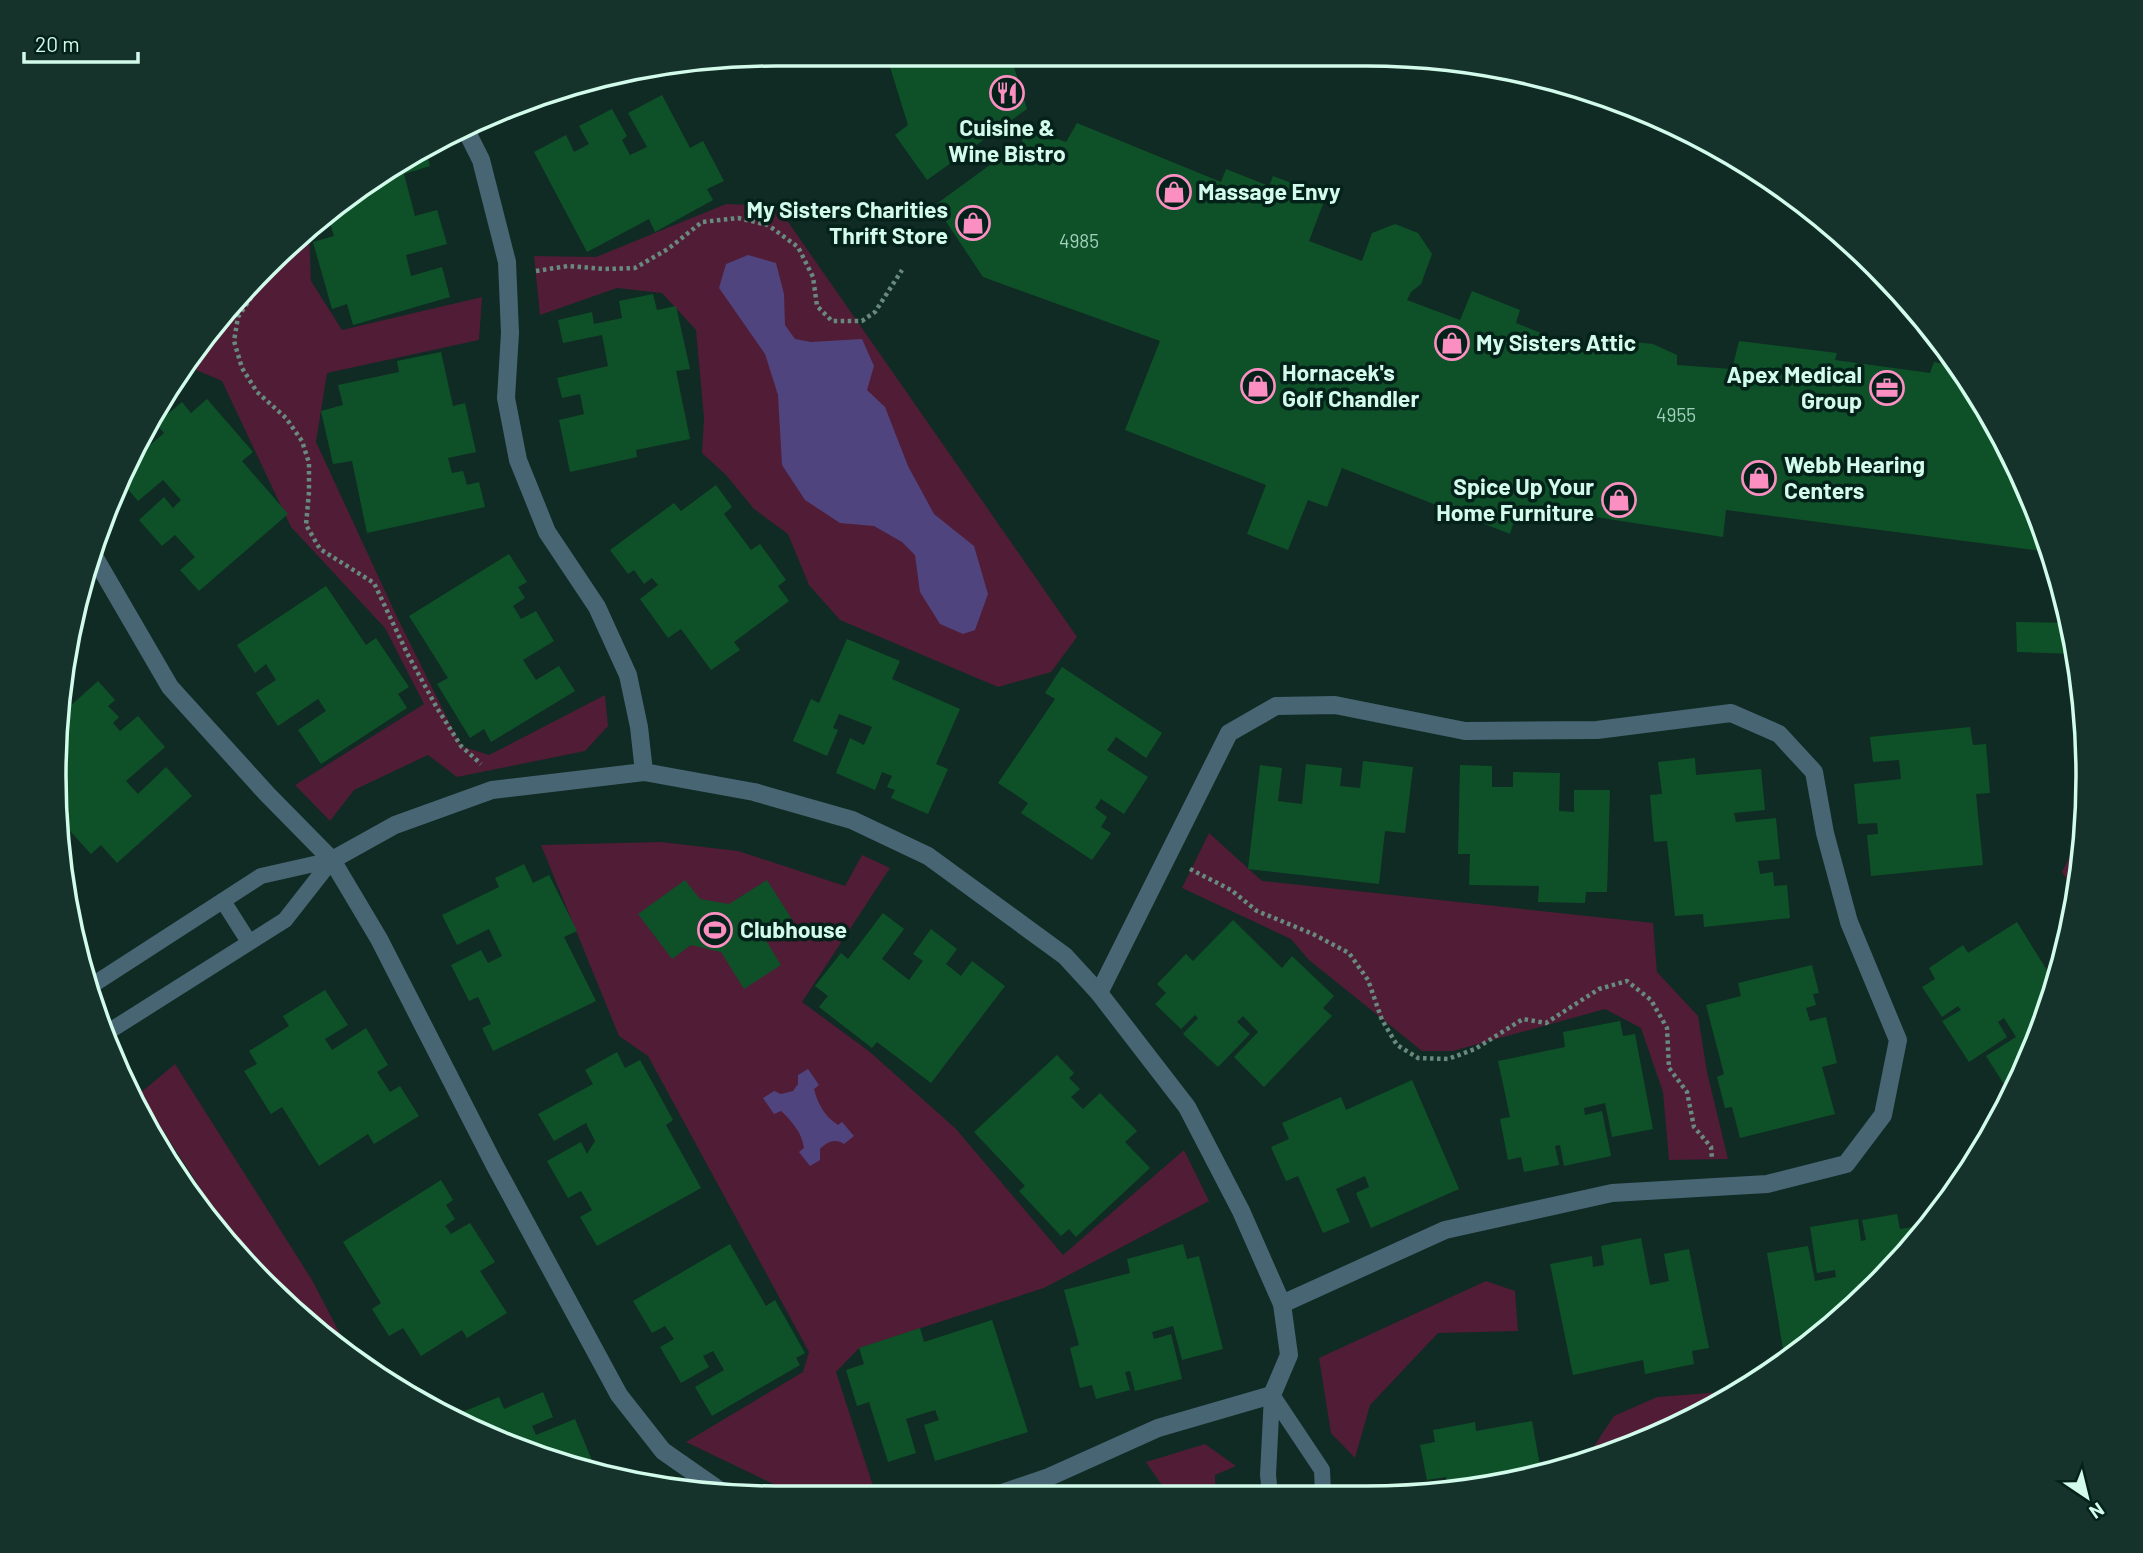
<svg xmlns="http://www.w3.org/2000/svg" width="2143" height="1553" font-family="Barlow,sans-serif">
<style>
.green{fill:#501c36}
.water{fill:#50447e}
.building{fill:#0e5128}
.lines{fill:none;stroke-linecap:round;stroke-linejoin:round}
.path{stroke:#68897e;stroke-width:4.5;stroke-dasharray:3.5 3.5;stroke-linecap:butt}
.lane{stroke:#486574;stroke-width:16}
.street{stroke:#486574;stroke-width:18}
.labels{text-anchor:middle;stroke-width:7;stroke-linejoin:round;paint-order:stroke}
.number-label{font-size:19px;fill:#a1d0bb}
.poi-label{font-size:23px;font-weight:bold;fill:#d2fbec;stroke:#05221a;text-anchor:start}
.rim{fill:none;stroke:#d2fbec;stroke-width:3.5}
</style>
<rect width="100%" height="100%" fill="#102b23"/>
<g class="green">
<path d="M726,204l51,2 300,431 -26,35 -53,15 -158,-67 -31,-35 -21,-51 -34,-25 -28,-34 -24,-22 2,-35 -8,-88 -34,-37 -45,-5 -77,27 -6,-59 62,1z"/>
<path d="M309,234l2,47 31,49 140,-33 -3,43 -152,33 -11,69 82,177 63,127 28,9 116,-60 3,31 -23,25 -128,26 -29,-22 -74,35 -24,31 -35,-36 129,-81 -39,-76 -94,-101 -69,-146 -33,-14 44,-66z"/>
<path d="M2084,827l-1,43 -6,25 -15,-23z"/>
<path d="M1209,833l53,48 391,42 4,49 41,44 9,56 21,87 -59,1 -6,-68 -22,-64 -36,-19 -152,42h-31l-113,-91 -18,-21 -109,-51z"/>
<path d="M661,842l77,9 107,35 17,-31 28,13 -88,134 68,50 86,77 107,126 121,-105 25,51 -165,87 -185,60 -23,24 40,123 -86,-3 -104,-50 117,-70 6,-20 -161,-296 -29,-20 -78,-191z"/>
<path d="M175,1064l137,216 39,75 -50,-35 -48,-51 -114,-175z"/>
<path d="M1486,1281l29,10 3,40 -80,2 -68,72 -15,53 -24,-25 -12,-75z"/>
<path d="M1735,1391l-92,53 -48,13 -1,-11 20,-30 43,-19z"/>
<path d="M1205,1444l31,22 -21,9v19h-47l-22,-32z"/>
</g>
<g class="water">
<path d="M748,255l28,8 8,31 1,31 10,14 16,3 51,-3 12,27 -7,24 18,17 23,59 26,48 40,32 14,48 -13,36 -12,4 -23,-10 -20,-32 -5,-37 -13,-13 -28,-16 -34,-3 -35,-23 -23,-35 -4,-70 -13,-41 -46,-66 7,-24z"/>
<path d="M808,1069l11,16 -5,4c4,15 10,27 24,36l4,-3 12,14 -10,8c-9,-6 -17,-2 -24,5v11l-10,6 -11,-14 5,-4c-2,-15 -12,-27 -23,-37l-7,3 -11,-16 11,-7 7,3 12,-3 5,-7v-9z"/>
</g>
<g class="building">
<path d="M886,54h124l17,55 -100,71 -32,-45 13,-10z"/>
<path d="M662,95l28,53 13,-7 21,40 -17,8 6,11 -58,32 -6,-13 -62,33 -53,-100 32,-17 8,17 15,-8 -10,-18 33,-17 15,27 -5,4 8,15 17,-8 -19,-34z"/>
<path d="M1077,123l144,59 5,-13 43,17 4,-10 53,20 -17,45 53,20 10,-28 23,-9 23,9 14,21 -11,30 -10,8 -4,8 53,20 12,-29 48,19 -4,13 55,22 36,1 27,-4 19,2 24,11v10l55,4 7,-28 98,12 -2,7 95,13 4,-11 24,5 56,90 36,95 -324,-42 -3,27 -204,-32 -9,29 -168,-66 -15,39 -19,-7 -20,50 -41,-16 19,-49 -141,-55 35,-89 -177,-64 -48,-72 70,-51 11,7 10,-33 40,14z"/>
<path d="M425,149l5,17 -26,8 11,42 22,-6 10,34 -41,11 5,21 31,-9 8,30 -97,28 -6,-21 -15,5 -19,-67 21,-6 -6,-19 48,-41z"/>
<path d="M653,294l4,16 19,-4 14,63 -14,2 14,68 -54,11 1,7 -67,15 -11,-52 25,-6 -4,-20 -18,4 -5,-20 51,-12 -6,-31 -39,8 -5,-23 34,-8 2,12 28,-6 -3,-17z"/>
<path d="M441,352l12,54 12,-3 11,49 -28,6 4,15 11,-2 4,14 12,-3 6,25 -118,26 -15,-72 -19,3 -12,-53 22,-6 -5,-20 61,-13 -2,-11z"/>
<path d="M207,399l46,53 -11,9 46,53 -89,77 -19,-21 15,-13 -20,-22 -13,11 -23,-26 25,-23 9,11 8,-8 -18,-20 -25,21 -17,-20 5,-15 38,-33 -8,-9 26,-22 9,11z"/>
<path d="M716,485l16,22 -8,7 27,36 9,-6 26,36 -8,6 11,15 -55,41 6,8 -29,20 -30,-41 -13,9 -28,-39 18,-14 -6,-7 -8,6 -10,-14 -6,4 -18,-24 64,-47 7,8z"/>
<path d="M509,554l18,28 -9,5 7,11 -12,8 8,13 15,-8 18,30 -31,19 13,20 23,-14 16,25 -84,51 -7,-13 -14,9 -33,-54 11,-6 -39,-62z"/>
<path d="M326,586l40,59 10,-7 33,49 -11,7 9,14 -86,56 -23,-34 28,-19 -8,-12 -40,27 -22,-33 20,-13 -10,-16 -11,9 -18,-28z"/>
<path d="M2016,622l54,1 5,31 -58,-2z"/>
<path d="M847,639l53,22 -8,18 68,30 -24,55 12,5 -20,45 -37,-16 4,-8 -8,-3 5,-11 -10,-4 -7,18 -39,-17 14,-35 14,7 8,-18 -33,-13 -6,14 5,2 -11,26 -34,-15 18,-42 8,4z"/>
<path d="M1062,667l100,66 -16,25 -30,-21 -9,13 41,27 -24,37 -23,-15 -6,9 12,9 -6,10 10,6 -19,27 -71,-47 7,-10 -30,-20 57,-84 -10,-6z"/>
<path d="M98,681l17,19 -7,6 11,11 -6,6 7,8 18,-15 27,31 -39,34 12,13 28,-27 26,29 -75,67 -16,-18 -10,9 -31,-34 10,-9 -12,-14 -1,-79z"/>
<path d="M1970,727l3,18 13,-1 4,49 -14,1 7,71 -112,11 -4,-41 11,-1 -1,-11 -19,1 -4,-40 47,-5 -2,-19 -26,2 -3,-25z"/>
<path d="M1695,758l1,17 65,-6 4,41 -31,3 2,9 40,-4 4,41 -22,2 2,13 13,-2 1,14 13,-1 3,33 -86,9 -1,-13 -28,2 -8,-75 -13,1 -4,-47 12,-1 -4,-32z"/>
<path d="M1363,761l50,6 -8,66 -20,-2 -6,53 -131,-15 12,-104 22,3 -4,33 24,3 4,-40 36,4 -2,18 20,2z"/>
<path d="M1460,765l32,1v21h21v-15l47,1 -1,38 15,1v-22h36l-3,102h-21l-1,11 -47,-1 1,-16 -70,-1 1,-31h-12z"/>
<path d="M524,864l9,19 16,-8 28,56 -13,6 32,64 -103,50 -11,-23 9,-4 -13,-27 -9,4 -18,-36 30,-15 7,13 14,-7 -13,-27 -32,16 -15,-30 57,-28 -4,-9z"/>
<path d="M685,880l15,19 29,5 38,-24 26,41 -28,18 16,26 -37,24 -23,-37 -30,-7 -19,14 -34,-45z"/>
<path d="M883,913l21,16 -22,30 27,21 14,-19 -10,-7 18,-25 26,20 -11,15 15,12 11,-15 33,25 -74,97 -54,-41 -5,6 -53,-41 9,-11 -13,-10 26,-33 7,6z"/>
<path d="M1233,920l49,48 10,-12 42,40 -11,12 9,8 -68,71 -30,-30 24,-25 -15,-16 -6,6 13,12 -32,33 -35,-33 15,-16 -3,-3 -14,14 -26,-25 11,-11 -9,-9 29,-30 7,7z"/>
<path d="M2017,922l36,58 5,-3 -7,31 -37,80 -5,4 -23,-36 30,-19 -12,-19 -6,4 9,15 -38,25 -27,-41 19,-11 -3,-4 -16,11 -20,-30 13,-8 -6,-11 34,-23 5,8z"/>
<path d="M1812,965l7,28 -6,1 3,11 -10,3 4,13 16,-4 11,46 -15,4 13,47 -95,24 -8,-31 -7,1 -8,-31 7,-3 -18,-69 35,-9 -3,-13z"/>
<path d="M325,990l23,35 -23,14 7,11 34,-22 22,37 -11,7 13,20 10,-6 19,30 -45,28 -6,-10 -49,32 -37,-59 -11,7 -27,-43 13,-7 -8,-13 40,-25 -6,-10z"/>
<path d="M1620,1021l3,15 12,-2 18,95 -41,8 -7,-34 -21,5 1,7 17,-4 9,45 -47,10 -4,-21 -5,1 4,19 -35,7 -3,-15 -13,3 -8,-41 10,-2 -12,-56 67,-14 -2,-15z"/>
<path d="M617,1052l8,16 15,-8 33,60 -7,5 35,63 -104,58 -17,-29 12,-7 -11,-19 -13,7 -21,-37 34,-19 6,12 8,-13 -9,-18 -32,18 -16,-27 55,-30 -8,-14z"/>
<path d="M1057,1055l17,18 -5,5 11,11 -9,8 12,12 17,-16 37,38 -12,11 25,26 -74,69 -7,-8 -8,7 -42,-45 6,-5 -51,-54z"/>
<path d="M1412,1080l47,109 -88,39 -15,-35 13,-6 -4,-11 -29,13 14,33 -27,11 -25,-57 -12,5 -15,-34 18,-8 -7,-16 59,-26 5,13z"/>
<path d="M441,1180l12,20 -7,5 9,14 -10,7 6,8 19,-11 25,39 -15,9 27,42 -40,25 -5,-8 -41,26 -18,-28 -14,8 -17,-27 9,-6 -38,-61z"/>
<path d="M1897,1214l3,15 13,-2 3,17 -6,8 -104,97 -10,6 -1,-8 -12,2 -16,-96 41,-7 7,35 21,-4 -1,-7 -18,3 -7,-46 48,-8 3,22 5,-1 -4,-20z"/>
<path d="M1641,1238l9,47 19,-4 -5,-27 25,-5 20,99 -17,3 2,13 -49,10 -2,-14 -70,15 -23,-111 42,-8 1,11 11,-2 -3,-19z"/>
<path d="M730,1244l36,62 9,-6 30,53 -9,5 4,7 -88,51 -17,-29 29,-17 -11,-19 -10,5 6,11 -28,16 -21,-36 14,-8 -9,-13 -13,7 -19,-32z"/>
<path d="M1183,1244l4,15 12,-3 24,93 -41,11 -9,-34 -21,6 2,7 17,-5 11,45 -47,12 -5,-20 -5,1 5,18 -34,9 -4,-14 -12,3 -10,-40 9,-3 -15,-55 66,-17 -3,-14z"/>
<path d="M992,1320l36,112 -93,29 -11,-36 15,-5 -4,-10 -29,9 10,34 -28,9 -19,-60 -12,4 -11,-36 18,-6 -5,-16 61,-20 4,14z"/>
<path d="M543,1392l10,25 -21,9 4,9 39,-16 18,44 -12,5 -36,-7 -80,-37 -5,-11 39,-16 5,12z"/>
<path d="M1532,1421l9,50 -80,22h-34l-1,-8 21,-4 -1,-4 -19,3 -7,-35 15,-3 -2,-12 42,-8 1,9z"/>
</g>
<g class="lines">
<g class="path">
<path d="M271,268l-33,49 -4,24 8,27 15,24 29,26 16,23 7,22v29l-3,33 14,24 54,34 33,70 30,55 24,38 20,18"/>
<path d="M536,271l32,-5 37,3 30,-1 33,-19 34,-27 36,-4 30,7 30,22 15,30 4,29 15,15h30l13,-9 27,-42"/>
<path d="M1190,869l41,21 26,21 56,23 36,19 19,27 14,40 15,25 21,13 30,1 27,-10 48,-30 23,4 53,-34 28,-8 24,19 16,28 2,40 18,24 7,35 17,20 1,12"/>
</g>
<g class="lane">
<path d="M223,901l26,41"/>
<path d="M91,986l170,-110 71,-16 -47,60 -177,112h-4"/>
<path d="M1270,1494l-2,-19 4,-80 50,75 1,23"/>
</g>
<g class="street">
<path d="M465,128l16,32 26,102 3,71 -4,65 12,62 29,72 50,75 31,68 11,52 5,45"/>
<path d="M95,558l75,129 98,108 64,65 47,79 116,227 124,229 44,56 66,46"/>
<path d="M332,860l63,-35 97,-35 152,-18 110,20 98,28 76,36 137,100 34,37 88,114 54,104 41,93 7,51 -17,40 -114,33 -109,49 -53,18"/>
<path d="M1099,993l130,-260 47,-27 59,-1 130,26 132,-1 134,-17 48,21 35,38 11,61 24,89 49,118 -15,75 -37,49 -79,20 -155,9 -167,37 -163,74"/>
</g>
</g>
<defs>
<g id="restaurant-ring" transform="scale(1.75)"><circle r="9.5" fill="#05221a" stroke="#fc8fc2" stroke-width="1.5"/><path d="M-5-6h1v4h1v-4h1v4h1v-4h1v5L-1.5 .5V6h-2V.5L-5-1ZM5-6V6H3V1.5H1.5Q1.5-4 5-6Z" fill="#fc8fc2"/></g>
<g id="shop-ring" transform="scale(1.75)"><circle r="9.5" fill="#05221a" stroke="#fc8fc2" stroke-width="1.5"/><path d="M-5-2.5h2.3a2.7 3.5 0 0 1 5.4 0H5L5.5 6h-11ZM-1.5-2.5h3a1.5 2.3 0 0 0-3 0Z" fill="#fc8fc2"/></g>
<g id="office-ring" transform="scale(1.75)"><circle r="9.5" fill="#05221a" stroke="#fc8fc2" stroke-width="1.5"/><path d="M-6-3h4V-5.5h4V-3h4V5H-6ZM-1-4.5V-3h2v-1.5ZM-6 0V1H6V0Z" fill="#fc8fc2"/></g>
<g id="stadium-ring" transform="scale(1.75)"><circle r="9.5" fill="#05221a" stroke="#fc8fc2" stroke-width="1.5"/><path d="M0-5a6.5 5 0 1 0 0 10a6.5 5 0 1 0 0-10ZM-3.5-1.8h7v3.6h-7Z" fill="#fc8fc2"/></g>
</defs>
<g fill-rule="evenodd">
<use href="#restaurant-ring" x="1007" y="93"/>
<use href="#shop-ring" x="1174" y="192"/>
<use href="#shop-ring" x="973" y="223"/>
<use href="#shop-ring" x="1452" y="343"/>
<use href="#shop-ring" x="1258" y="386"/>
<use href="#office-ring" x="1887" y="388"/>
<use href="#shop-ring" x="1759" y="478"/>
<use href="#shop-ring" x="1619" y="500"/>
<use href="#stadium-ring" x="715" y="930"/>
</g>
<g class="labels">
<g class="number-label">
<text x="1079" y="248">4985</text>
<text x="1676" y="422">4955</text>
</g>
<g class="poi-label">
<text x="1007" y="136" text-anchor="middle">Cuisine &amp;<tspan x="1007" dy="26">Wine Bistro</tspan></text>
<text x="1198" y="200">Massage Envy</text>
<text x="948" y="218" text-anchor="end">My Sisters Charities<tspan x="948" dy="26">Thrift Store</tspan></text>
<text x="1476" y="351">My Sisters Attic</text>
<text x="1282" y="381">Hornacek's<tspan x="1282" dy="26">Golf Chandler</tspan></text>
<text x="1862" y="383" text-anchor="end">Apex Medical<tspan x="1862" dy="26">Group</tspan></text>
<text x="1784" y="473">Webb Hearing<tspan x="1784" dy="26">Centers</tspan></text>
<text x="1594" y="495" text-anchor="end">Spice Up Your<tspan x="1594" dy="26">Home Furniture</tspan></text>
<text x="740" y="938">Clubhouse</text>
</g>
</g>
<path d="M0 0H2143V1553H0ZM776 66H1366A710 710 0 0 1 2076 776V776A710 710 0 0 1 1366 1486H776A710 710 0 0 1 66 776V776A710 710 0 0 1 776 66Z" fill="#15332b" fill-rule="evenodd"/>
<path class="rim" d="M776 66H1366A710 710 0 0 1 2076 776V776A710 710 0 0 1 1366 1486H776A710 710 0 0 1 66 776V776A710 710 0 0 1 776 66Z"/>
<g transform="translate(2087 1497) rotate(145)" stroke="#05221a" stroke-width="5" paint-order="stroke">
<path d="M0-5L12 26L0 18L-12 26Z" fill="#d2fbec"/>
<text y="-10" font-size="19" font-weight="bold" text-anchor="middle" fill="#d2fbec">N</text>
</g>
<path d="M24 52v10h114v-10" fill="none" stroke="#d2fbec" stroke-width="3.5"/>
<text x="35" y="52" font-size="21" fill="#d2fbec" stroke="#05221a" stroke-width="5" paint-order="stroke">20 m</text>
</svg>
